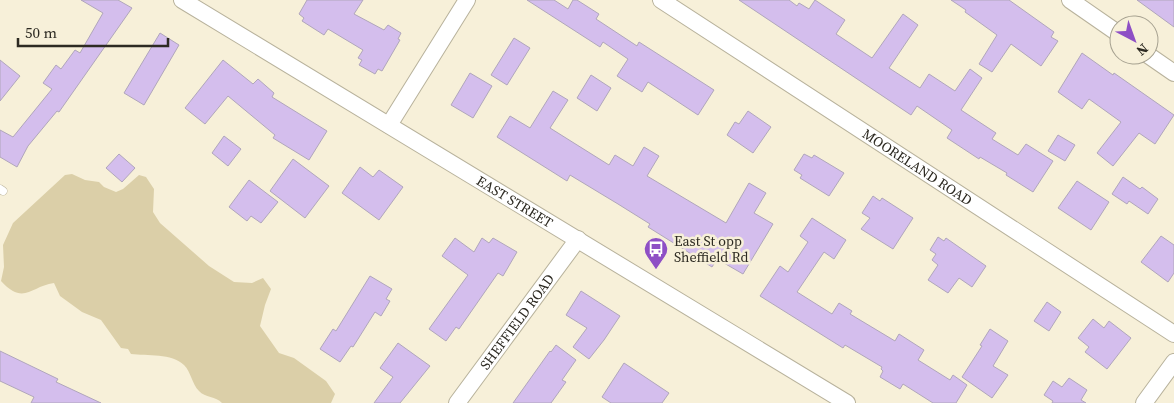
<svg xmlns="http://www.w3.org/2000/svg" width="1174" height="403" font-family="'Source Serif 4',serif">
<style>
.green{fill:#dbcfa8}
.building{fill:#d4beed;stroke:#b0a6bb}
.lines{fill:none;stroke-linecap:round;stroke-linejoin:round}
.lane-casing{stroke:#b8b29c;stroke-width:9}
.street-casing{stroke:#b8b29c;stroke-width:18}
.lane{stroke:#fff;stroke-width:8}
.street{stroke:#fff;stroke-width:16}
.labels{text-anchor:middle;stroke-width:5;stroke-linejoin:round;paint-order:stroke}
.street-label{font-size:14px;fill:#2d2a22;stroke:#f7f0d9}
.poi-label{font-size:14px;fill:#2d2a22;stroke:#f7f0d9;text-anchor:start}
</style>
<rect width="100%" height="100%" fill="#f7f0d9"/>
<path class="green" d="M72,174l13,6 14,2 5,5 12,5 7,-3 16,-14 7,2 8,12 -1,23 7,11 49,43 25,16 18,1 11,-5 8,11 -6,16 -5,21 19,27 15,5 32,23 9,13 -4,9h-109c-6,-7 -17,-5 -23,-12 -7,-7 -8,-19 -15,-26 -12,-12 -37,-9 -53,-11l-3,-5 -7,-1 -20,-28 -19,-8 -22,-16 -6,-13c-23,3 -30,23 -53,-2l3,-14 -1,-22 10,-22 52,-48z"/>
<g class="building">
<path d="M81,0h37l14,8 -73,104 -2,-1 -29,35 -11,21 -17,-10v-27l13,7 39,-48 -9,-6 13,-18 5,4 14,-19 5,3 23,-40z"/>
<path d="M307,0h56l-9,14 30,16 4,-5 13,8 -3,6 2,1 -18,31 -4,-2 -3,5 -16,-9 3,-5 -4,-2 5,-8 -35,-21 -4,6 -22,-14 2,-3 -5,-4z"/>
<path d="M527,0h27l14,9 5,-9h4l22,14 -3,5 41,27 2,-4 75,48 -16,25 -50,-33 -6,10 -25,-16 11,-17 -25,-17 -3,5z"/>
<path d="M739,0h50l8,6 2,-3 10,6 6,-9 30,20 -9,14 36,24 31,-44 15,11 -29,43 31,20 9,-14 26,17 15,-22 12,9 -21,32 35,23 -4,6 26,16 8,-11 27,17 -20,31 -27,-17 1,-2 -27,-16 -1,2 -32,-21 5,-8 -35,-24 -6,9z"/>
<path d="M951,0h58l45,32 -3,5 7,4 -17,25 -30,-22 -19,28 -13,-8 18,-29 -32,-23 1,-2z"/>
<path d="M1137,0h37v27z"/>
<path d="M160,33l19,12 -35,60 -20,-12z"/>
<path d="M514,38l16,10 -23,37 -16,-10z"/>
<path d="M1082,53l31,22 1,-2 60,42 -19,29 -16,-11 -26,33 -16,-13 24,-31 -32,-23 -7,10 -24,-17z"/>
<path d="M0,60l20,16 -20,25z"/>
<path d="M223,60l30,24 5,-5 16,14 -2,4 55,34 -18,29 -36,-22 2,-3 -47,-39 -23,28 -20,-16z"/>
<path d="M470,73l22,13 -19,32 -22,-13z"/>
<path d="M591,75l20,13 -14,23 -20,-13z"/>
<path d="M553,91l15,9 -18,28 59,37 6,-10 18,11 11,-19 15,9 -12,20 79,47 23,-40 17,10 -12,20 19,11 -30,50 -26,-15 -5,8 -64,-40 2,-3 -32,-20 -48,-29 -3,6 -70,-44 13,-21 20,12z"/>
<path d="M748,111l23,16 -18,26 -26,-18 8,-13 4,2z"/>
<path d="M1058,135l17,10 -10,16 -17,-10z"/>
<path d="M224,136l17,13 -13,17 -16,-13z"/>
<path d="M119,154l16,14 -13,14 -16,-14z"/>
<path d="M804,154l8,4 2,-3 30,18 -15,23 -29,-18 2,-3 -8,-5z"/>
<path d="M293,159l36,27 -24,32 -35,-27z"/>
<path d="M360,167l13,10 6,-7 24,17 -24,33 -37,-27z"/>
<path d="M1123,177l17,12 2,-2 16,12 -10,15 -19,-13 -2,3 -15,-10z"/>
<path d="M249,180l29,22 -17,21 -10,-7 -4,5 -18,-14z"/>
<path d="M1077,181l32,21 -18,28 -33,-22z"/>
<path d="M873,196l7,5 2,-3 31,20 -20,31 -32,-20 9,-11 -8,-5z"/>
<path d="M812,218l34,22 -12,19 -10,-7 -27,40 35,22 7,-11 13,8 -2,3 45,27 4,-7 25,16 -6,10 32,20 3,-5 14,10 -11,18h-23l-30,-19 -3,5 -20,-12 3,-6 -2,-2 1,-2 -37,-22 -2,3 -83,-52 20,-30 8,6 20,-30 -8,-6z"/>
<path d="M1161,236l13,9v28l-6,9 -27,-20z"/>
<path d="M938,237l6,4 2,-3 40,28 -14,21 -13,-9 -11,15 -20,-13 10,-15 -6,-5 4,-6 -6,-4z"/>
<path d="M455,238l19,14 8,-14 7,5 4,-5 24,14 -14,24 -5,-3 -39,56 -3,-2 -10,14 -17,-12 39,-54 -26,-19z"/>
<path d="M370,276l22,13 -6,10 4,2 -9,15 -6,-4 -22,35 -2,-1 -11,16 -20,-13 13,-20 3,2z"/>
<path d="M581,291l39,25 -16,24 -15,19 -16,-12 14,-19 -21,-13z"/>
<path d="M1047,302l14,10 -12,19 -15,-10z"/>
<path d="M1093,319l11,9 5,-7 22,17 -24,31 -22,-17 4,-5 -11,-9z"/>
<path d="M990,329l18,12 -15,25 15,9 -16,23 -30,-21 20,-31 -2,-1z"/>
<path d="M398,343l32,23 -30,37h-26l19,-26 -13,-9z"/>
<path d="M556,345l20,15 -14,20 4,2 -15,21h-38l37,-52 1,1z"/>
<path d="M0,351l58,28 -2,3 45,21h-70l3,-6 -34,-16z"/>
<path d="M624,363l45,30 -7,10h-51l-9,-6z"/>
<path d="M1069,378l18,12 -6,10 5,3h-34l1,-2 -9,-6 9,-14 9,6z"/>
</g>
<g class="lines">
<g class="lane-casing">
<path id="lane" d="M0,189l3,2"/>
</g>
<g class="street-casing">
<g id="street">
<path id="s1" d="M182,0l665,403"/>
<path id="s2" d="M661,0l513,334"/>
<path d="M1070,0l49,34"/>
<path d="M1148,55l26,18"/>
<path d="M389,125l78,-125"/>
<path id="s3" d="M457,403l121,-164"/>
<path d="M1144,403l30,-41"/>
</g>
</g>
<use href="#lane" class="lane"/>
<use href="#street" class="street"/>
</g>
<defs>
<g id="bus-pin" transform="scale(1.25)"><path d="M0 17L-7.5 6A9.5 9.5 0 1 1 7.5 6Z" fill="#8e4fc5" stroke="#f7f0d9"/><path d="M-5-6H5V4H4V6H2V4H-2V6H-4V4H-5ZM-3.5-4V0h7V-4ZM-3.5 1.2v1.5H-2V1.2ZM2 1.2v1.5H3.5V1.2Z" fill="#fff"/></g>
</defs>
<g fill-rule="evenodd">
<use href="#bus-pin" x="656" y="249"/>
</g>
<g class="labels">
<g class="street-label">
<text dy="5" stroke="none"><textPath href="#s2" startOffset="306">MOORELAND ROAD</textPath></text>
<text dy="5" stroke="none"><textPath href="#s1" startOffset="389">EAST STREET</textPath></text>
<text dy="5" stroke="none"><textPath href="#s3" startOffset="101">SHEFFIELD ROAD</textPath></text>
</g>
<g class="poi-label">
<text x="674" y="246">East St opp<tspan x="674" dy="16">Sheffield Rd</tspan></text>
</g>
</g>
<g transform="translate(1134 40) rotate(139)"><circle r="24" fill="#f7f0d9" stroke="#a6a190"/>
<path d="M0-4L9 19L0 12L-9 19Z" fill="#8e4fc5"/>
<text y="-8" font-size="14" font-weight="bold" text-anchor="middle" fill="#2d2a22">N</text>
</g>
<path d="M18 38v8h150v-8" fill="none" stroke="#2d2a22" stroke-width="2.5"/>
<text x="25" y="38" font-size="15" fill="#2d2a22" stroke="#f7f0d9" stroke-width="4" paint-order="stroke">50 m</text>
</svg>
